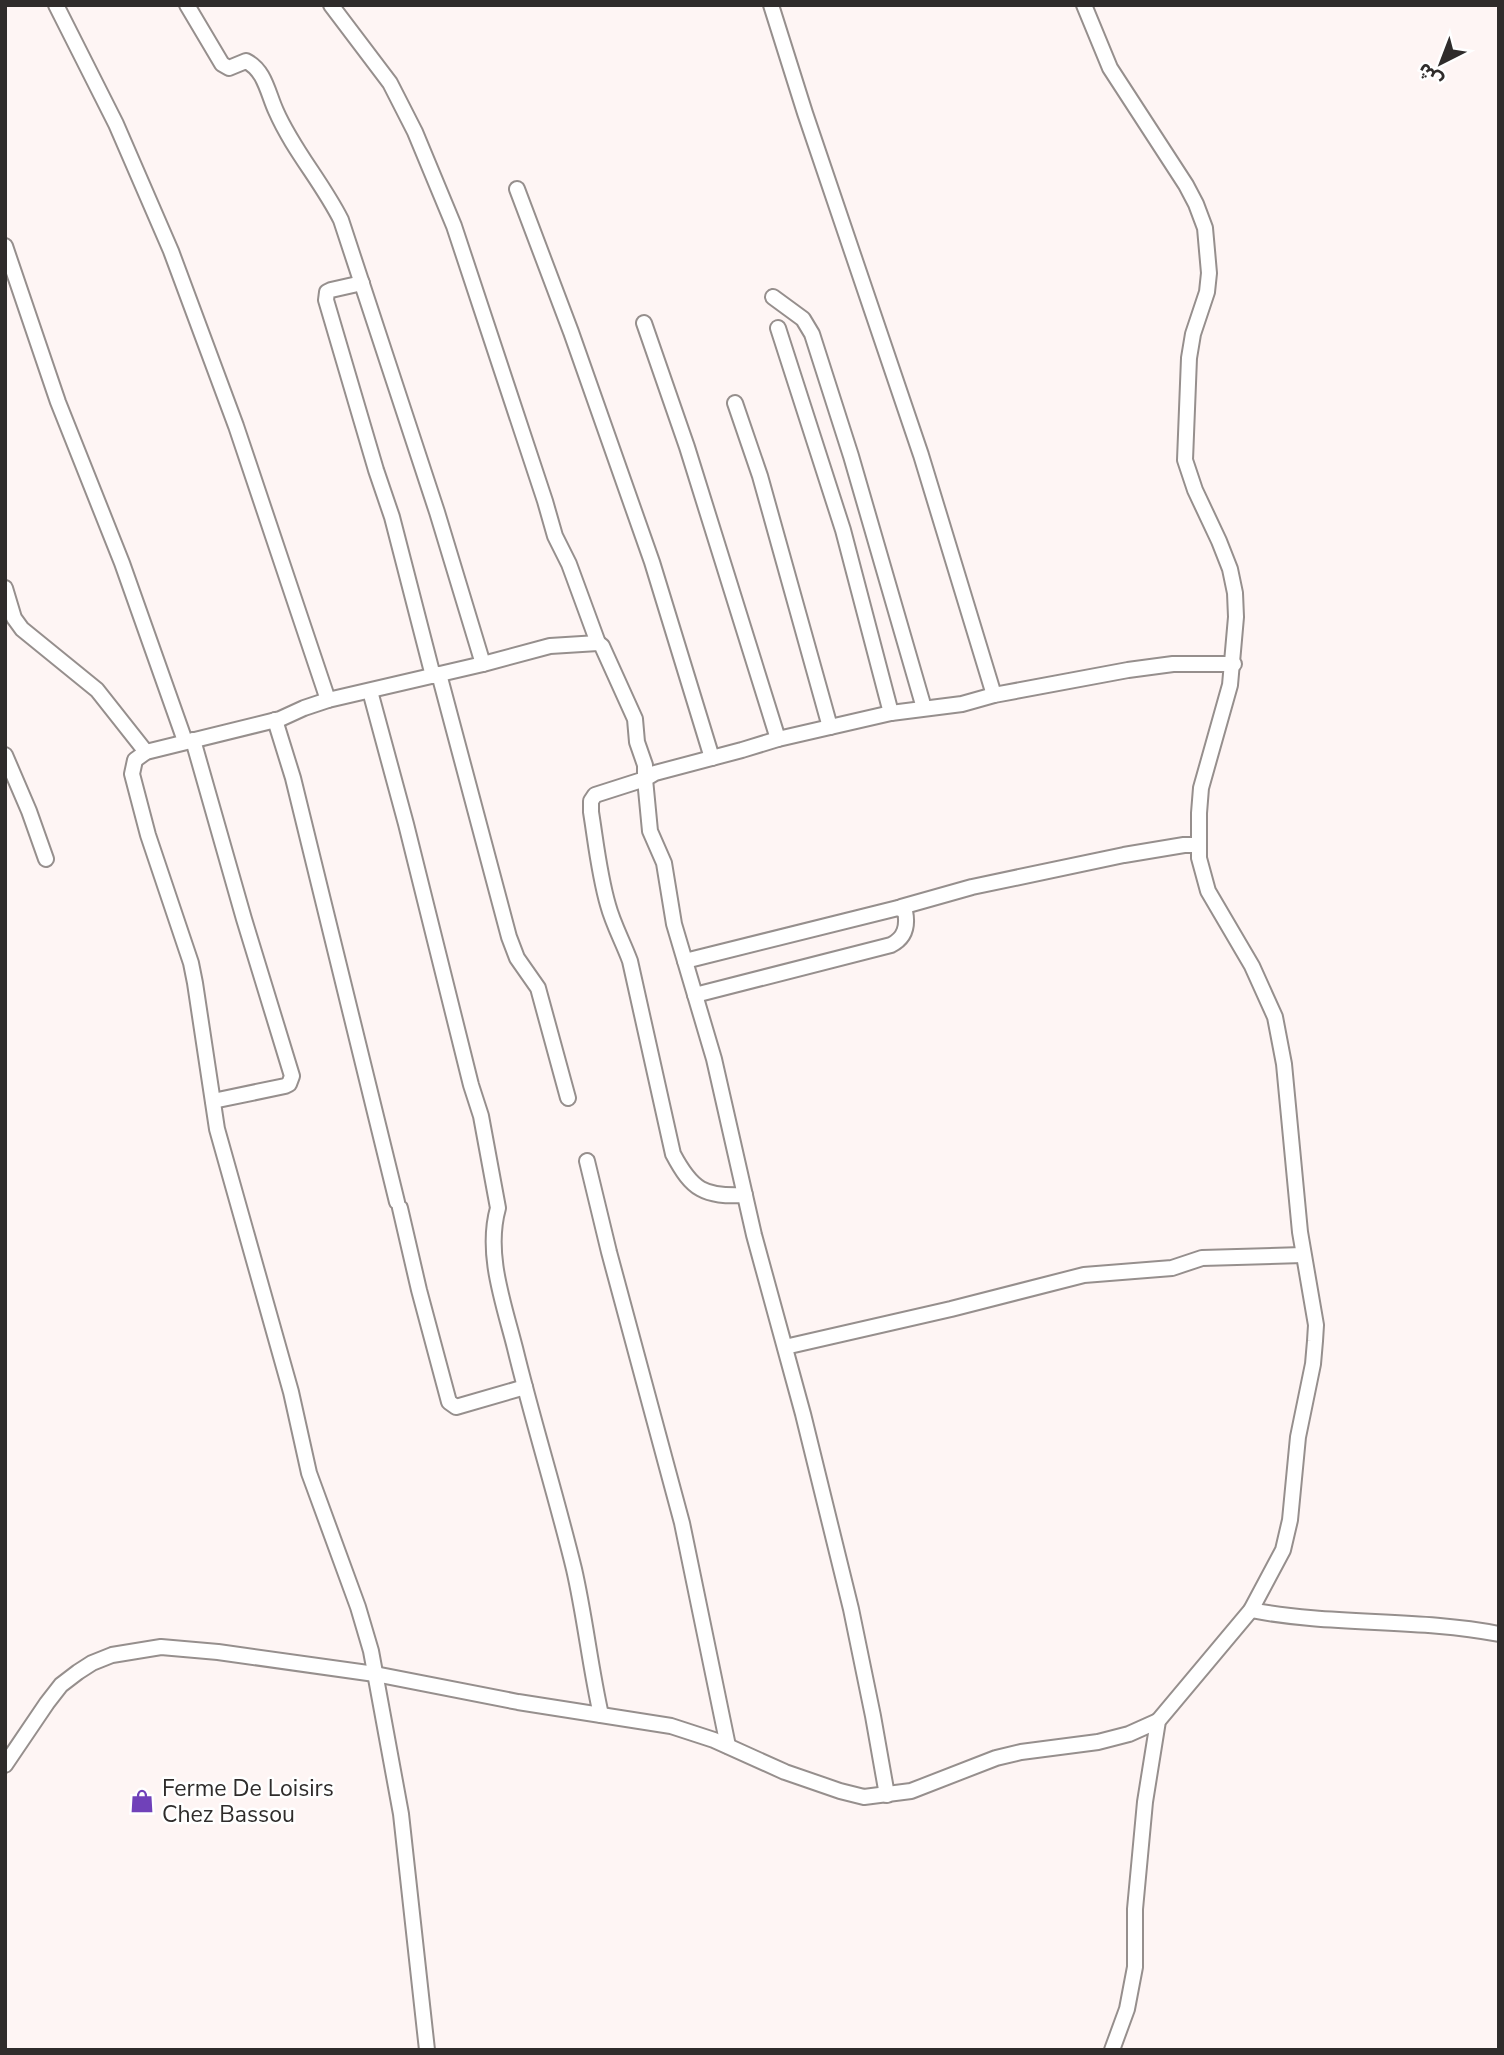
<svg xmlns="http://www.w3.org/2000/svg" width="1504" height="2055" font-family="'Nunito Sans','Noto Sans Arabic',sans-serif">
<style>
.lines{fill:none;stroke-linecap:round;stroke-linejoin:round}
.minor-casing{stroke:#968f8d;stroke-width:18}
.minor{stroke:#fff;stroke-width:14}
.labels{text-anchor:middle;stroke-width:5;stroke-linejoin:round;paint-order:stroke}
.poi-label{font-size:23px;fill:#2f2c2b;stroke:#fff;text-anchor:start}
</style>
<rect width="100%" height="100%" fill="#fef5f4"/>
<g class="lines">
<g class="minor-casing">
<g id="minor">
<path d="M56,5l60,119 55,127 65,175 92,274"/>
<path d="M187,5l35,59 7,4 17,-7c19,9 22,33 30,50 17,39 46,71 65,109l96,292 46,152"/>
<path d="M331,5l59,78 25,49 39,94 91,275 10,35 14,28 29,79"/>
<path d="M771,5l34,108 116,342 73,240"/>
<path d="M1084,5l26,63 76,117 10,19 9,24 4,45 -2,19 -14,42 -4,24 -4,102 10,30 24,51 11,28 5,24 1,24 -6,68 -29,103 -2,25v45l9,33 44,75 23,51 9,47 16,168 16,93 -1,16 -2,23 -15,73 -8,83 -7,30 -32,60 -93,111 -13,81 -10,107v58l-8,42 -15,41"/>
<path d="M517,189l54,143 81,230 60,196"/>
<path d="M5,246l53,156 64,161 63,178"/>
<path d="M362,283l-31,7 -4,2 -1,8 50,170 16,47 41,159"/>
<path d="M773,297l30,22 9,15 39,122 73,252"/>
<path d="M644,323l43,124 91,292"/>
<path d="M778,328l65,202 48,183"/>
<path d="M735,403l25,73 70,251"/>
<path d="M5,588l9,30 8,11 75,61 49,62"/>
<path d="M439,674l70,263 8,21 21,30 30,110"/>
<path d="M370,691l36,133 65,261 10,31 17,92c-13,46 6,96 17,140 18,74 41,147 59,221 11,48 16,97 27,146"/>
<path d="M275,720l18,58 104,424"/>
<path d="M193,740l51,179 48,157 -3,8 -4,2 -72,15"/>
<path d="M5,755l24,56 17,48"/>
<path d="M901,907l71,-20 152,-32 60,-10h14"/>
<path d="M685,961l213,-53 7,3c3,15 0,27 -14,34l-196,50"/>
<path d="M587,1161l22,91 73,271 46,223"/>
<path d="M400,1208l19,82 30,112 7,5 69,-20"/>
<path d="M785,1347l166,-38 133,-34 88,-7 30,-10 101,-3"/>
<path d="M1251,1610c82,16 166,8 248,24"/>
<path d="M5,1765l42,-62 14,-18 17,-13 14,-9 20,-8 49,-8 57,5 157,22 143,28 153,24 43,14 71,32 55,19 24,6 47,-6 85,-33 25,-6 77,-10 31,-8 29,-13"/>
<path d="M887,1795l-14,-79 -22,-107 -48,-195 -49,-179 -40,-176 -40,-135 -10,-61 -14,-32 -5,-52 10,-6 87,-23 36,-11 113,-26 71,-9 32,-9 134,-25 45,-6h61"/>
<path d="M427,2050l-26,-236 -30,-163 -13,-44 -49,-134 -18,-81 -74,-263 -22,-146 -4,-20 -43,-128 -16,-61 3,-14 11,-8 134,-33 24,-11 24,-8 155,-36 67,-18 48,-3 4,3 33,73 2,23 8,23v14l-50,16 -4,6v11c5,31 8,62 17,93 5,19 15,37 22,56l43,193c19,36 31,43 72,41"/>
</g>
</g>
<use href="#minor" class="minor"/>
</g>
<defs>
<g id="shop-bare" transform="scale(1.89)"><path d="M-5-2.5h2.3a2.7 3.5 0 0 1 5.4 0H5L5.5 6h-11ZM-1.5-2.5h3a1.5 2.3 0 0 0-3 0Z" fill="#7041b9" stroke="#fff" stroke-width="2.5" paint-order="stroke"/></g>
</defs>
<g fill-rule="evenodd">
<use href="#shop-bare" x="142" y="1801"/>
</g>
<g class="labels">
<g class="poi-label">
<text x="162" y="1796">Ferme De Loisirs<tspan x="162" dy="26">Chez Bassou</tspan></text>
</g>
</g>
<rect width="1504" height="2055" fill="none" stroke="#2f2c2b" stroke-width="14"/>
<g transform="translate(1441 63) rotate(222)" stroke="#ffffff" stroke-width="5" paint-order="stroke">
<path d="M0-5L12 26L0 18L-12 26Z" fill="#2f2c2b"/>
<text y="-10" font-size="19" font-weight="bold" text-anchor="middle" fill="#2f2c2b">ش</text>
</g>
</svg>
